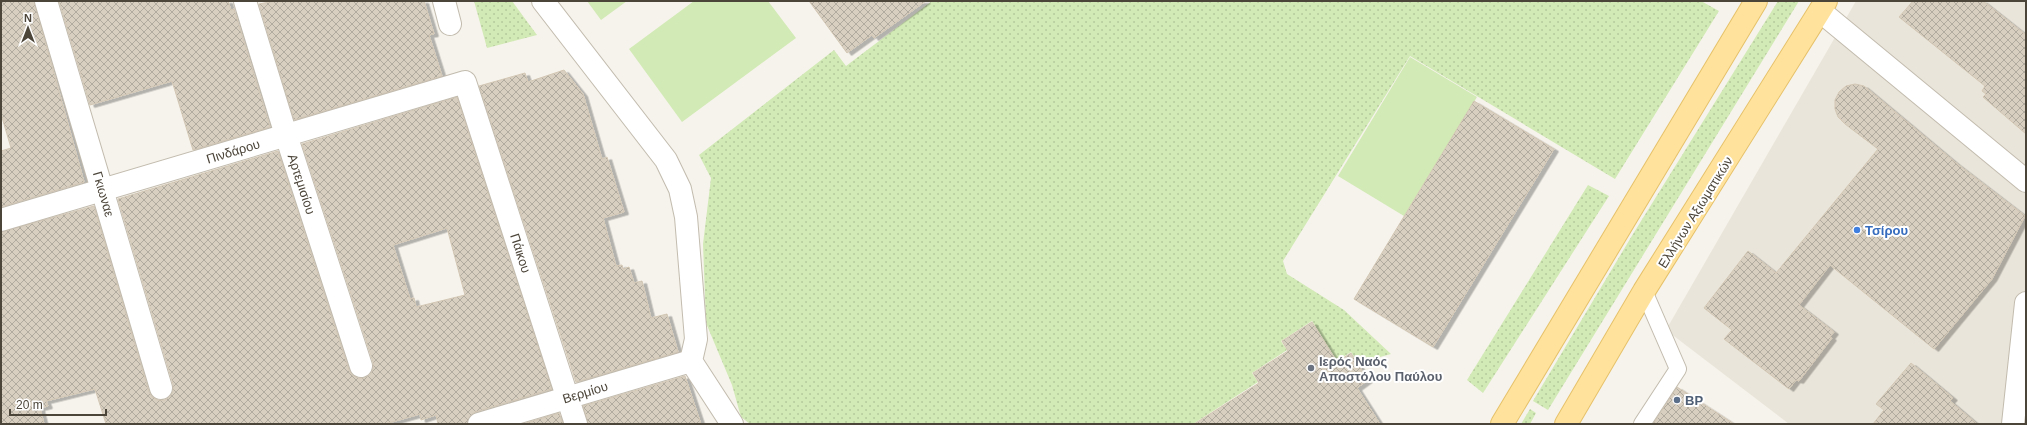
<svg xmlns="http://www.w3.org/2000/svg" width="2027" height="425" font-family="Arial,sans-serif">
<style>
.residential{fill:#eae5da}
.green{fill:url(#green-dots)}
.pitch{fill:#d2eab5}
.building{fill:url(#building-cross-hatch);stroke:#d3c7b4;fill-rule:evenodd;filter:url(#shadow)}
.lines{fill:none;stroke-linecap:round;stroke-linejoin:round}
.lane-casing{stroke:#c2bbae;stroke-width:18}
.street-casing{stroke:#c2bbae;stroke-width:24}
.primary-casing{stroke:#e6c16a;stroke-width:24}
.lane{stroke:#fff;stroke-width:16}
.street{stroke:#fff;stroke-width:22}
.primary{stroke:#ffe39c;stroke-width:22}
.shop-dot{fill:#3f7fe0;stroke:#fff;stroke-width:1.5}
.worship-dot{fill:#6b7280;stroke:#fff;stroke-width:1.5}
.service-dot{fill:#5c6f8a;stroke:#fff;stroke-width:1.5}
.labels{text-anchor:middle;stroke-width:4;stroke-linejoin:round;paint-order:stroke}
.street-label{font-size:13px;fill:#4b4439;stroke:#fff}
.shop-label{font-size:13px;font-weight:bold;fill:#366cbe;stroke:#fff;text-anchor:start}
.worship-label{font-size:13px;font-weight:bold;fill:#5b616d;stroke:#fff;text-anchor:start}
.service-label{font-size:13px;font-weight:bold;fill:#4e5e75;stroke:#fff;text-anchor:start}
</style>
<defs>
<pattern id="green-dots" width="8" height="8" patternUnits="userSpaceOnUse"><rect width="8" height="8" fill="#d2eab5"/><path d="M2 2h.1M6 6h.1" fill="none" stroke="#b6ca9c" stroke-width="1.8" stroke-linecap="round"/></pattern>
<pattern id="building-cross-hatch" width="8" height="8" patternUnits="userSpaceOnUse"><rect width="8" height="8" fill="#d8cfc1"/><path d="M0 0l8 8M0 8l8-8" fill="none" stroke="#b1aa9e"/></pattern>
<filter id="shadow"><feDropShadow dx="4.5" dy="2.5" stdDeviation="0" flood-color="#0004"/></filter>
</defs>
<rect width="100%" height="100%" fill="#f6f3ec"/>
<path class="residential" d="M1856,1h170v423h-237l-123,-94z"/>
<g class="green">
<path d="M474,1h38l25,34 -50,13z"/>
<path d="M932,1h769l18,10 -104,168 -205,-123 -127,205 4,13 57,36 47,44 -33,9 -7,-11 -14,9 -25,-40 -31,20 6,9 -35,23 6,9 -65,42h-443l-9,-7 -9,-32 -26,-62 -3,-79 8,-66 -12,-23 135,-105 12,16z"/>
<path d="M1778,1h21l-251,409 -15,-9 100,-167z"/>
<path d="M1588,185l21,11 -126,197 -16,-13z"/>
<path d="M1530,409l6,4 -6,11h-9z"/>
</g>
<g class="pitch">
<path d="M587,1h40l-26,19z"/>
<path d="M694,1h74l28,37 -114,84 -53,-73z"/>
<path d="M1410,57l67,40 -73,119 -66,-40z"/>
</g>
<g class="building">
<path d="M1,1h33l50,181 -83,25v-56l10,-3 -10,-34z"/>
<path d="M59,1h169l3,9 3,-1 36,118 -77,23 -21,-69 -82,24z"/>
<path d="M275,1h149l10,33 -5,1 13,41 -148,44 -35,-116z"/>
<path d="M809,1h117l-52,37 -2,-3 -25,18z"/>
<path d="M1913,1h70l43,34v99l-43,-37 3,-3 -4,-3 3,-5 -86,-69z"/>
<path d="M564,70l19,24 19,65 5,-2 17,55 -21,6 13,48 6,-1 1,4 6,-2 5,16 8,-2 9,37 16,-4 11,38 -102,30 -97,-296 46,-13 3,9z"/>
<path d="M1855,84l9,2 92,77 69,53 -33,63 -58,70 -104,-84 -31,40 35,27 -4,5 2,1 -33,43 -3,-1 -7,9 -65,-50 8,-9 -28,-22 44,-57 28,22 102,-124 -33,-25 -7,-7 -3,-8v-9l4,-8 7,-6z"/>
<path d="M457,97l95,292 -77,23 -5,4 -3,8h-29l-2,-9 -15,5 -1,-6 -35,10h-279l-11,-35 -49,12 2,5 -8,2 4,16h-43v-192l93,-26 55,186 3,5 6,3h7l5,-3 3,-6v-7l-55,-185 160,-48 71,219 3,5 6,3h6l6,-3 3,-6v-7l-71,-218zM447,228l18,67 -49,12 -2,-9 -4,1 -17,-54z"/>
<path d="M1474,101l80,48 -121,198 -79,-48z"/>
<path d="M1312,322l25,40 14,-9 17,27 -11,8 23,36h-186l65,-41 -6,-10 35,-22 -6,-10z"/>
<path d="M1911,363l42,35 -3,3 27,23h-104l11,-14 -8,-6z"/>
<path d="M685,376l16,48h-113l-5,-18z"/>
<path d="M1677,387l57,37h-81z"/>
<path d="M559,413l4,11h-40z"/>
</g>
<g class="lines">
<g class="lane-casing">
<path id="lane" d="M1642,424l36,-55 -34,-78"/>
</g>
<g class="street-casing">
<g id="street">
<path d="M46,1l115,387"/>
<path d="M245,1l41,134 75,231"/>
<path d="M444,1l6,23"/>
<path d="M543,1l123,159 14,29 6,28 10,122 -5,22 41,63"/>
<path d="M1820,11l206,170"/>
<path d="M1,220l464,-138 111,342"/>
<path d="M479,424l212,-63"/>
<path d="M2013,424l13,-121"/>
</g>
</g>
<g class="primary-casing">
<g id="primary">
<path d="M1502,424l254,-423"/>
<path d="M1566,424l78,-133 182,-290"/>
</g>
</g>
<use href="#lane" class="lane"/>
<use href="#street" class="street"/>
<use href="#primary" class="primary"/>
</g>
<circle class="shop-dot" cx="1857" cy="230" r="4"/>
<circle class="worship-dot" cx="1311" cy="368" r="4"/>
<circle class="service-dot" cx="1677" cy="400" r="4"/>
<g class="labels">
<g class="street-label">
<text transform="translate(233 151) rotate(-17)" y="5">Πινδάρου</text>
<text transform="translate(302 184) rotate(72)" y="5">Αρτεμισίου</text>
<text transform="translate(104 194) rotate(74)" y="5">Γκιωναε</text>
<text transform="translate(1695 212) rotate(-58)" y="5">Ελλήνων Αξιωματικών</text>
<text transform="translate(521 253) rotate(72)" y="5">Πάικου</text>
<text transform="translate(585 392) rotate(-17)" y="5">Βερμίου</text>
</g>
<g class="shop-label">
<text x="1865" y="235">Τσίρου</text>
</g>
<g class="worship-label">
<text x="1319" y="366">Ιερός Ναός<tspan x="1319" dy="15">Αποστόλου Παύλου</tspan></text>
</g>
<g class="service-label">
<text x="1685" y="405">BP</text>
</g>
</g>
<rect width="2027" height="425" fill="none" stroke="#4b4439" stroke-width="4"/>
<g transform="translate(28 28)" stroke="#ffffff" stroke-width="3" paint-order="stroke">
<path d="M0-3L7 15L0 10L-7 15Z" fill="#4b4439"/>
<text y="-6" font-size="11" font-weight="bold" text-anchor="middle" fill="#4b4439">N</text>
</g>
<path d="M10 409v6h96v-6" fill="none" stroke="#4b4439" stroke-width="2"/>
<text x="16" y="409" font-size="12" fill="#4b4439" stroke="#ffffff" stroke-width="3" paint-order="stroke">20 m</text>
</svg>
